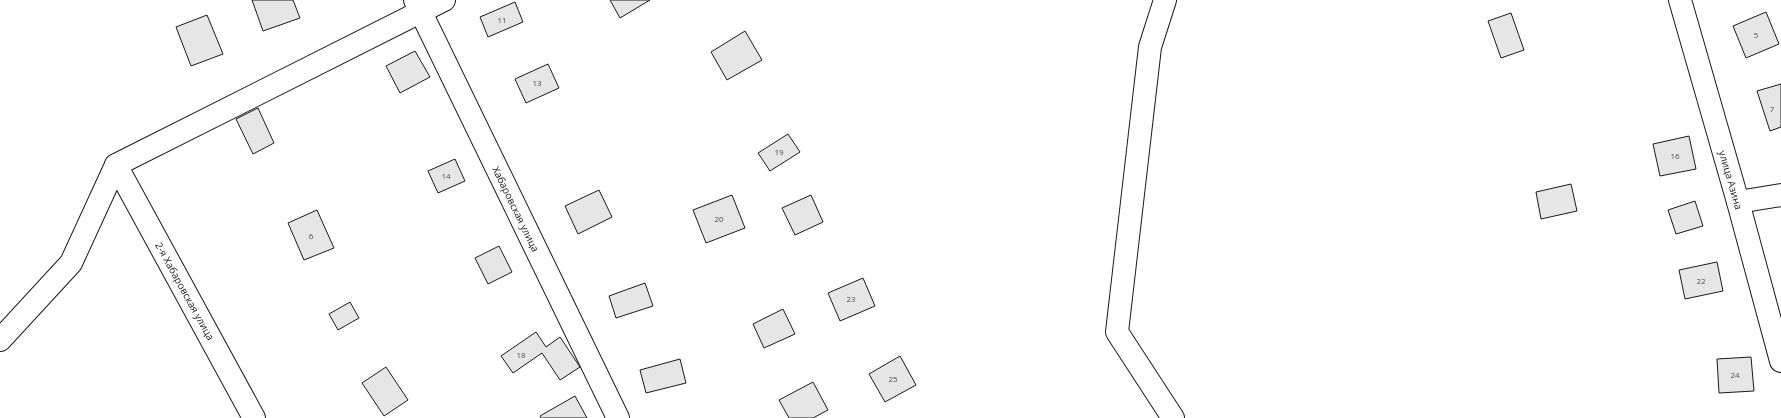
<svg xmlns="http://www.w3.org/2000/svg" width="1781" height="418" font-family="'Open Sans',sans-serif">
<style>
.building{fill:#e6e6e6;stroke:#1a1a1a}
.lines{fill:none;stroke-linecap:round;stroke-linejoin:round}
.minor-casing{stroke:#1a1a1a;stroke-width:24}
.minor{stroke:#fff;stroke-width:22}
.labels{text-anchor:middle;stroke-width:3;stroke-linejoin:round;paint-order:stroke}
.number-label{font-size:8px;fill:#4d4d4d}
.street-label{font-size:10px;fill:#1a1a1a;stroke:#fff}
</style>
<rect width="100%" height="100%" fill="#fff"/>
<g class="building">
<path d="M252,0h41l7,18 -37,13z"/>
<path d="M610,0h40l-30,18z"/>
<path d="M515,2l8,20 -35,15 -8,-20z"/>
<path d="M1766,12l13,32 -33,14 -13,-32z"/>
<path d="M1511,13l13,37 -23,8 -13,-37z"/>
<path d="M207,15l16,39 -32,12 -15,-39z"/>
<path d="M745,31l17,29 -35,20 -16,-28z"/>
<path d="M415,51l15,26 -30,16 -14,-27z"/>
<path d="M548,64l11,24 -33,15 -11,-24z"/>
<path d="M1781,84v43l-11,4 -13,-40z"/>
<path d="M258,108l16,35 -21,11 -17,-35z"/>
<path d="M788,134l12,18 -30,19 -12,-18z"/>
<path d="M1689,136l7,33 -36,7 -7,-32z"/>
<path d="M455,159l10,22 -27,12 -10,-22z"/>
<path d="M1571,184l6,27 -36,8 -5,-27z"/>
<path d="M599,190l13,27 -34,17 -13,-28z"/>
<path d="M732,195l13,33 -39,15 -13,-33z"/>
<path d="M811,195l12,27 -28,13 -13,-27z"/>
<path d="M1695,201l8,25 -27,8 -8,-24z"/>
<path d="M317,210l17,38 -30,12 -16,-37z"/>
<path d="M499,246l13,26 -24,12 -13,-26z"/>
<path d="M1717,262l6,29 -38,8 -6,-29z"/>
<path d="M863,278l12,28 -35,15 -12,-28z"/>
<path d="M645,283l8,23 -37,12 -7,-22z"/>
<path d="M350,302l9,16 -21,12 -9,-16z"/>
<path d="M783,309l12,25 -31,14 -11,-24z"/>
<path d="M536,332l10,15 14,-10 20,30 -20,13 -18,-27 -29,20 -12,-17z"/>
<path d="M900,356l16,29 -31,17 -16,-28z"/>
<path d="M1751,357l3,34 -35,2 -2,-34z"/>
<path d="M680,359l6,24 -40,10 -6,-23z"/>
<path d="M386,367l22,33 -24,16 -22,-33z"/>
<path d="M813,382l15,28 -15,8h-24l-10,-18z"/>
<path d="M575,396l12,22h-46l-1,-2z"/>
</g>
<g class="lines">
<g class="minor-casing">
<g id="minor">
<path d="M415,0l203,418"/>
<path d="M1165,0l-15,47 -33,285 56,86"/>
<path d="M1680,0l58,202 43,159"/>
<path d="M116,165l138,253"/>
<path d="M1738,202l43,-7"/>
<path d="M0,340l71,-77 45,-98 328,-165"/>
</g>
</g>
<use href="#minor" class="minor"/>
</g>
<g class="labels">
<g class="number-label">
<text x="502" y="23">11</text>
<text x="1756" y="38">5</text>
<text x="537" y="86">13</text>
<text x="1772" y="112">7</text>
<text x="779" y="155">19</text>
<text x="1675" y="159">16</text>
<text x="446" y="179">14</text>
<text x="719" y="222">20</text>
<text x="311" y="239">6</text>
<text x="1701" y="284">22</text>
<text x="851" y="302">23</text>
<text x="521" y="358">18</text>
<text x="1735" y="378">24</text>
<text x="893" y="382">25</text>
</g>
<g class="street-label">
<text transform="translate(1731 180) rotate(74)" y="4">улица Азина</text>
<text transform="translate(516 209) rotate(64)" y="4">Хабаровская улица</text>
<text transform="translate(185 291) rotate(61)" y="4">2-я Хабаровская улица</text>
</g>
</g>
</svg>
